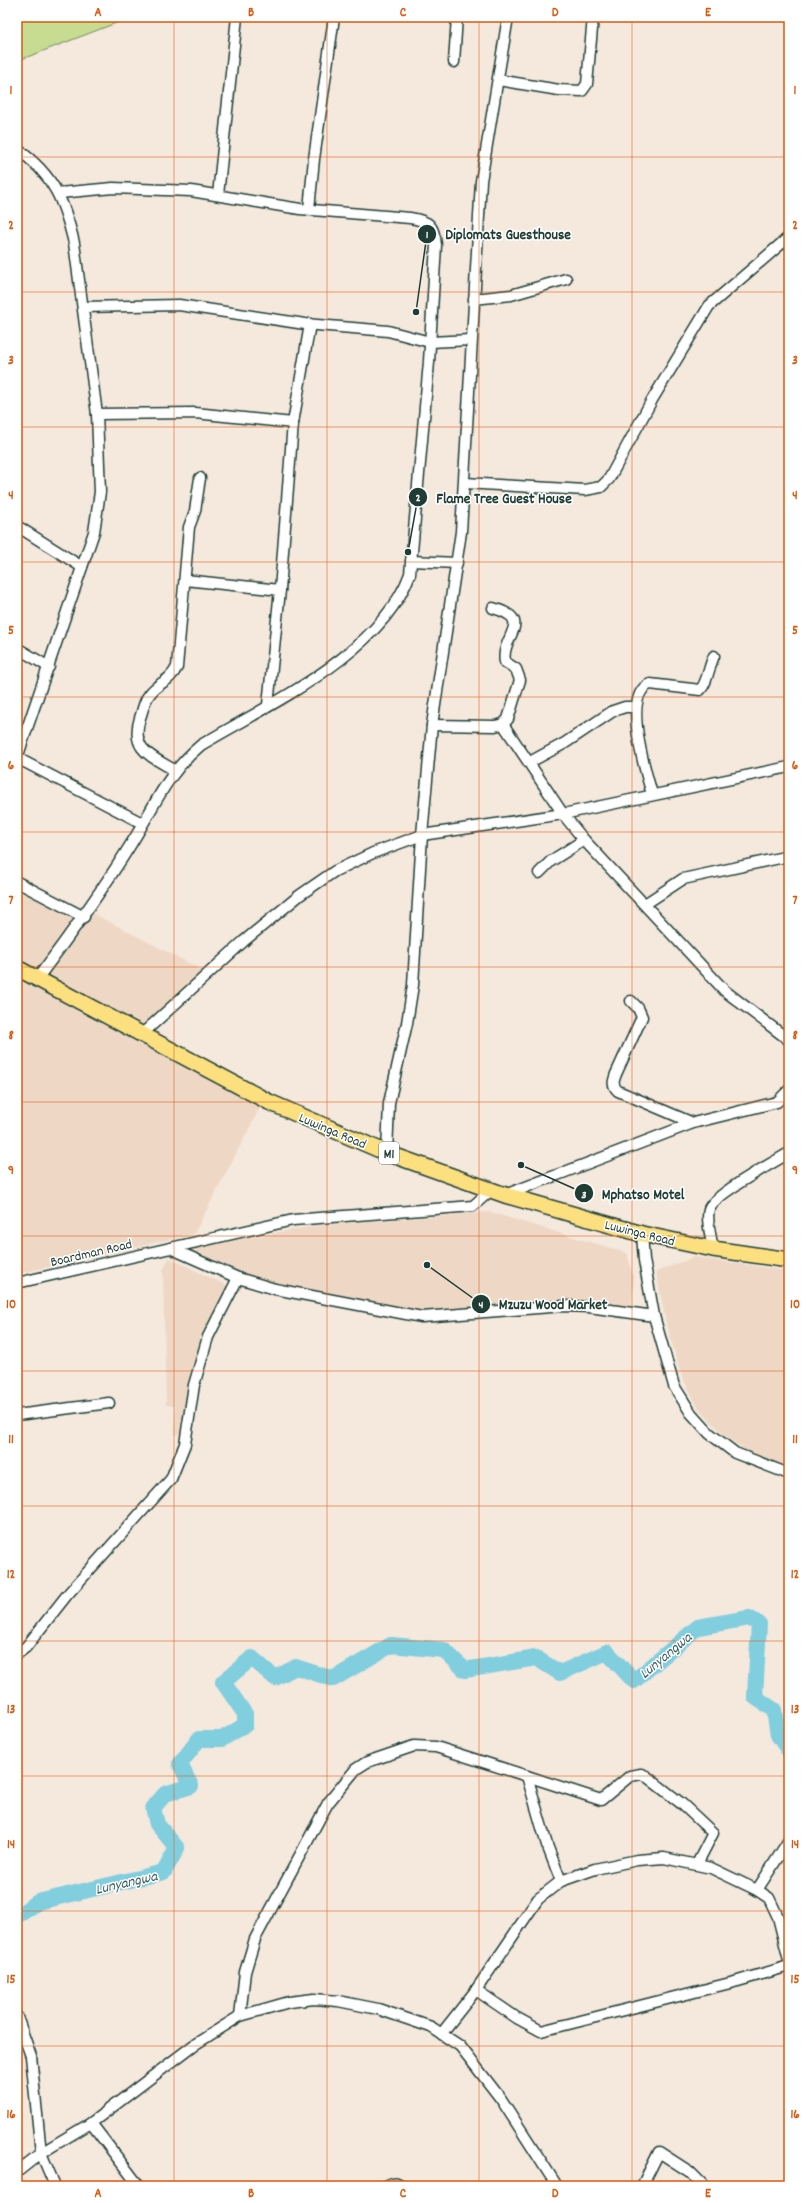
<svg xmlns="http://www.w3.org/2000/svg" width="806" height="2203" font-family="Dekko,sans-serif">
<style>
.built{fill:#eed8c5}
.grass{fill:#c7db91;stroke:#738c62}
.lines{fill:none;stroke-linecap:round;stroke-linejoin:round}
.river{stroke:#81cedf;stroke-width:16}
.minor-casing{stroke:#1f3d34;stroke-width:13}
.highway-casing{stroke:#1f3d34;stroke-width:18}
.minor{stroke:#fff;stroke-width:10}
.highway{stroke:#fce080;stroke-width:15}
.grid{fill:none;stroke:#de580e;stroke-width:1;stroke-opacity:0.55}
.labels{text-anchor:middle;stroke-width:3;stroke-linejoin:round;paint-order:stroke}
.shield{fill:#fff;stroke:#627771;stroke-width:1}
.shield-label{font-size:13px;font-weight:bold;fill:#1f3d34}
.street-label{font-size:14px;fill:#1f3d34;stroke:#fff}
.water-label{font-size:15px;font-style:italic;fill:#38615f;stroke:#fff}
.leader{fill:none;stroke:#1f3d34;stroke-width:1.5}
.callout-dot{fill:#1f3d34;stroke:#fff;stroke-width:1.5}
.mark-label{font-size:12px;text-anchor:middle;font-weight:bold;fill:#fff}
.callout-label{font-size:15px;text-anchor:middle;font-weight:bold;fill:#1f3d34;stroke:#fff;stroke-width:3;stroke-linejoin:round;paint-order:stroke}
.neatline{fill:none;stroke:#de580e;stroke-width:1.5}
.grid-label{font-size:13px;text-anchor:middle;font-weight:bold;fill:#de580e}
</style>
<rect width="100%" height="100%" fill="#f5e8dd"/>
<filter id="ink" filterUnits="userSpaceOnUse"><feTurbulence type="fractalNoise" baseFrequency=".025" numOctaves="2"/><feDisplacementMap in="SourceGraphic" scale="8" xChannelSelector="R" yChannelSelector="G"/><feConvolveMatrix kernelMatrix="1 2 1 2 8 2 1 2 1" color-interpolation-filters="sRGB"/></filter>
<g filter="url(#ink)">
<g class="built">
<path d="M17,874l189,98 -67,69 123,63 -68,130 -177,40z"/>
<path d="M490,1212l137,41 7,28 -3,30 -56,-10 -151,13 -171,-36 -66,-29 126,-23z"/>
<path d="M694,1257l95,14v198l-40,-17 -23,-15 -26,-27 -19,-35 -15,-53 -10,-50z"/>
<path d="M169,1258l61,29 -19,33 -24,113 -12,2v-29l-9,-1 -3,-134z"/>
</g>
<path class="grass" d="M17,17h106l1,3 -107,41z"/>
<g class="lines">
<path class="river" d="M17,1916l21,-14 126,-30 13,-24 -20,-24 -4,-16 12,-14 26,-8 -11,-22 19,-25h23l23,-14v-11l-22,-32 29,-24 23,20 21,-11 37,12 58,-34 53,5 21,20 71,-12 24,15 47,-21 27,29 64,-54 51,-9 10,6 -4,73 19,13 4,25 11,16"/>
<g class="minor-casing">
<g id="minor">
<path d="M454,62l3,-45"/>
<path d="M498,80l61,10 23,1 5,-7 6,-67"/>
<path d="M17,149c37,26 47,52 57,94l23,171 3,78 -6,40 -77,226 125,65"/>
<path d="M218,195l19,-178"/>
<path d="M309,209l5,-50 20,-142"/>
<path d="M474,299l37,-4 55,-16"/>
<path d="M83,307l96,-2 126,19 83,7 42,11 41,-2"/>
<path d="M97,414l98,-1 98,10"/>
<path d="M465,483l120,7 16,-3 8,-8 43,-79 57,-94 80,-69"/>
<path d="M17,526l65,41"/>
<path d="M411,561l46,2"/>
<path d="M185,580l95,10"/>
<path d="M17,648l32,19"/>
<path d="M268,705l12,-115 13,-167 17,-99"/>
<path d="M503,724l60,90 21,26 141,151 64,49"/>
<path d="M432,725l63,1 8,-2 5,-5 12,-39 -4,-11 -11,-7c-5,-26 31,-42 -12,-54"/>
<path d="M530,762l35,-19 48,-32 12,-4h10"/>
<path d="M174,770c-23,-14 -44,-20 -34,-52 3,-8 4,-17 9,-23 9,-13 20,-12 28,-28l12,-140 6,-16 5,-33"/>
<path d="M652,794c-6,-21 -31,-99 -2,-110l50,6c7,-6 9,-24 14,-34"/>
<path d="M539,873l12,-12 33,-21"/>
<path d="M17,882l67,35"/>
<path d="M645,904l38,-25 106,-23"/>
<path d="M37,979c33,-44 65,-88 94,-135 24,-38 34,-69 70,-99 70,-42 180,-91 209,-171l19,-212 7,-117c-2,-20 -7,-24 -26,-27l-110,-9 -109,-18 -78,-3 -54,5"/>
<path d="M631,1001l7,7 4,9 -26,57c-3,8 -4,11 2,17l75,32"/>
<path d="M141,1035l103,-94 56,-46 35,-24 38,-18 49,-18 141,-21 226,-47"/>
<path d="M387,1153l2,-50 18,-80 6,-38 9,-150 10,-110 29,-193 20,-351 27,-164"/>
<path d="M505,1195l188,-72 84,-21 12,-12"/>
<path d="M642,1234l2,26 10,56 20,70 17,27 18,20 26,20 54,21"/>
<path d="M170,1248l68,30 37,11 147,28 142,-11 25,1 65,9"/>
<path d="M713,1249c-2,-12 -7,-29 -4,-40 4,-14 65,-47 80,-56"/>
<path d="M17,1283l276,-63 180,-14 18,-16"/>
<path d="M17,1415l92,-12"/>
<path d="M17,1654l9,-7 41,-52 104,-116 14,-35 9,-59 14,-48 30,-59"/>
<path d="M527,1776l74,24 29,-24 11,-2 5,2 36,28 31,29 -16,31"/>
<path d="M757,1890l32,-50"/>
<path d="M476,1990l41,28 24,13 197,-50 51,-15"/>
<path d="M240,2016l5,-44 10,-33 73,-136 28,-34 11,-7 47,-16 22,1 91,29 20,69 14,36"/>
<path d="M17,2017l14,39 10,97 14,33"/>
<path d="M442,2033l34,-43 62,-91 23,-18 34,-12 42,-9 27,-2 47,10 46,22 12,8 9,19 11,43"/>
<path d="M91,2123l48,63"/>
<path d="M17,2172l24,-19 50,-30 103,-78 46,-29 49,-14 25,-3 24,2 40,8 53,18 29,19 41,53 56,87"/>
<path d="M386,2186c7,-4 10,-5 16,0"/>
<path d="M642,2186l17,-34 31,20 14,14"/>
</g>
</g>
<g class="highway-casing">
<path id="highway" d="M17,968l252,134 118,51 118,42 137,39 71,15 76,11"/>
</g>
<use href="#minor" class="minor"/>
<use href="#highway" class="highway"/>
</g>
</g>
<path class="grid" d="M174,17v2169M327,17v2169M479,17v2169M632,17v2169M17,157h772M17,292h772M17,427h772M17,562h772M17,697h772M17,832h772M17,967h772M17,1102h772M17,1236h772M17,1371h772M17,1506h772M17,1641h772M17,1776h772M17,1911h772M17,2046h772"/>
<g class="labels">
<rect class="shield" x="379" y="1142" width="20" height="22" rx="3"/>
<g class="shield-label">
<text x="389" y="1158">M1</text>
</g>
<g class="street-label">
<text transform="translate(333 1130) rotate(23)" y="5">Luwinga Road</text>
<text transform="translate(640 1232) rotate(14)" y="5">Luwinga Road</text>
<text transform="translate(91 1252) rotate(-13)" y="5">Boardman Road</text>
</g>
<g class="water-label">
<text transform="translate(665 1655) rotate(-40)" y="5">Lunyangwa</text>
<text transform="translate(126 1882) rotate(-13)" y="5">Lunyangwa</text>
</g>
</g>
<path class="leader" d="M416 312L427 234M408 552L418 497M521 1165L584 1193M427 1265L481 1304"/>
<g class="callout-dot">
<circle cx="416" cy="312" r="4"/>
<circle cx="408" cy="552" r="4"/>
<circle cx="521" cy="1165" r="4"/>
<circle cx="427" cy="1265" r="4"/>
<circle cx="427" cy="234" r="10"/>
<circle cx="418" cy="497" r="10"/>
<circle cx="584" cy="1193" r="10"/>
<circle cx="481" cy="1304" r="10"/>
</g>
<g class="mark-label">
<text x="427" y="238">1</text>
<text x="418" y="501">2</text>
<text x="584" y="1198">3</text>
<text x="481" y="1308">4</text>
</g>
<g class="callout-label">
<text x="508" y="239">Diplomats Guesthouse</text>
<text x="504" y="503">Flame Tree Guest House</text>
<text x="643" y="1199">Mphatso Motel</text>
<text x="553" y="1309">Mzuzu Wood Market</text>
</g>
<rect width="806" height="2203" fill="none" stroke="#fff" stroke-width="44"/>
<rect x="22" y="22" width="762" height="2159" class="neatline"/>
<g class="grid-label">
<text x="98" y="16">A</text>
<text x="251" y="16">B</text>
<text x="403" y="16">C</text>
<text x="555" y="16">D</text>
<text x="708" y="16">E</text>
<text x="11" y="94">1</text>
<text x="795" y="94">1</text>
<text x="11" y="229">2</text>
<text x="795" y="229">2</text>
<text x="11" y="364">3</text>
<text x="795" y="364">3</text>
<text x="11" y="499">4</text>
<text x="795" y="499">4</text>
<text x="11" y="634">5</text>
<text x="795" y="634">5</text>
<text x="11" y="769">6</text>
<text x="795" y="769">6</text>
<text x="11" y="904">7</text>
<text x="795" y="904">7</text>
<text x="11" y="1039">8</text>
<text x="795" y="1039">8</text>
<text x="11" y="1174">9</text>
<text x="795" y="1174">9</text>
<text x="11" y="1308">10</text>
<text x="795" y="1308">10</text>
<text x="11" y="1443">11</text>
<text x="795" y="1443">11</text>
<text x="11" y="1578">12</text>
<text x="795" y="1578">12</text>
<text x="11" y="1713">13</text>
<text x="795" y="1713">13</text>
<text x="11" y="1848">14</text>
<text x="795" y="1848">14</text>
<text x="11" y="1983">15</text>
<text x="795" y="1983">15</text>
<text x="11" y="2118">16</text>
<text x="795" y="2118">16</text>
<text x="98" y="2197">A</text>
<text x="251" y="2197">B</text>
<text x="403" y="2197">C</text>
<text x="555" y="2197">D</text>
<text x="708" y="2197">E</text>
</g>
</svg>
